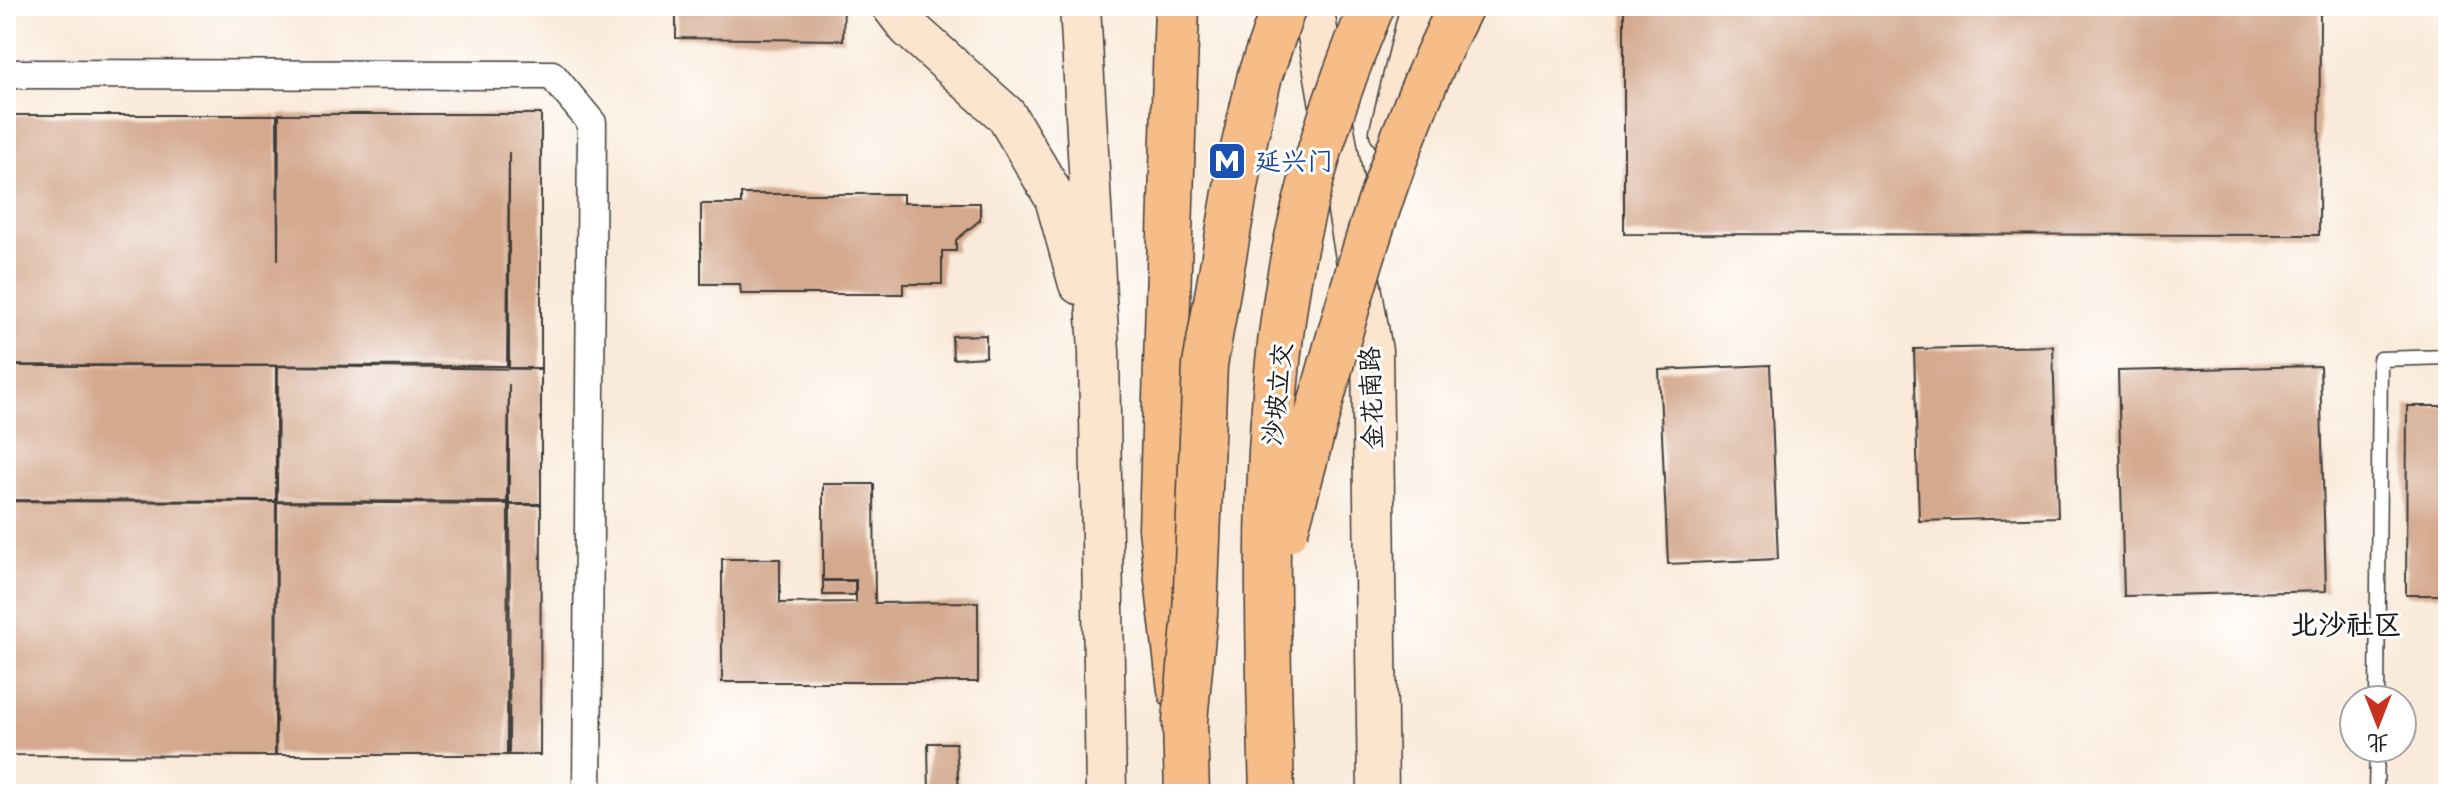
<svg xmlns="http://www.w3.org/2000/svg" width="2454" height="800" font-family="'Gochi Hand','LXGW WenKai TC',sans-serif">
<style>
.building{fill:#d4a98e}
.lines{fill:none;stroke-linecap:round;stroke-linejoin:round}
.lane-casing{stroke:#3d3b38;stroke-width:17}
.street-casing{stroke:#3d3b38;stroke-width:31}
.secondary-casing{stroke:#3d3b38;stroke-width:43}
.highway-casing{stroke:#3d3b38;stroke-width:47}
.lane{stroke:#fff;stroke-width:14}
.street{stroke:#fff;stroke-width:28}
.secondary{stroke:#fce5cf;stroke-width:40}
.highway{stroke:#f7bd88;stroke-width:44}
.highway-bridge-casing{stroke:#3d3b38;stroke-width:47;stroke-linecap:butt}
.highway-bridge{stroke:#f7bd88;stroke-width:44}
.labels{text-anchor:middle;stroke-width:6;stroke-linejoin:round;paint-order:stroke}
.transit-label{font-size:26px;fill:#164399;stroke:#fff;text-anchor:start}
.street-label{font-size:26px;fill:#1c1c1c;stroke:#fff}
.neighbourhood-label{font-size:28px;font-weight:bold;fill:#1c1c1c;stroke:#fff}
</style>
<rect width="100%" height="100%" fill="#fff"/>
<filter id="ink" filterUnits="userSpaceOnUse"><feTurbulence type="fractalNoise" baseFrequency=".0125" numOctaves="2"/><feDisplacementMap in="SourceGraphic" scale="16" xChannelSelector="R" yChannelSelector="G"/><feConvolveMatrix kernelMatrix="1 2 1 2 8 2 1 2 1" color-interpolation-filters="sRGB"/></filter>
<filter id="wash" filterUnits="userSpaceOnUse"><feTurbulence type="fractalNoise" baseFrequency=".006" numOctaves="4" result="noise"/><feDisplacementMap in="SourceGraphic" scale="32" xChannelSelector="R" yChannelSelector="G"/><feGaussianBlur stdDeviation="1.8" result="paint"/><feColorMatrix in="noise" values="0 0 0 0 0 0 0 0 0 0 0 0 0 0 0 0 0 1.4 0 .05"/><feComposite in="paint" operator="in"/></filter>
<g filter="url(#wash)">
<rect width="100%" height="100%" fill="#f9ead9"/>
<g id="blocks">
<g class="building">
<path d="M676,6h168l-1,34 -167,-2z"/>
<path d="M1624,6h696l-1,229 -695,-1z"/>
<path d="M279,114h262v254h-32v-216l-2,214 -501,-1v-250h271l1,145z"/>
<path d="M741,194h162v9h77v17l-24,20v11h-14v33h-39v10h-162l-1,-10h-39v-80h40z"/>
<path d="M986,335v22l-33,2 -1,-23z"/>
<path d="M2053,346l5,171 -139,4 -5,-172z"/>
<path d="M1770,365l8,194 -110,5 -9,-194z"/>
<path d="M6,366h270v135l-270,-1z"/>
<path d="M278,366l263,3v135h-32v-120l-2,118 -230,-1z"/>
<path d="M2320,366l6,225 -202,5 -6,-225z"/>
<path d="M2407,406h41v189h-42z"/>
<path d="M823,484h51l1,119 103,-1v80h-256v-123h58v44l76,-1v-22h-33z"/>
<path d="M6,501l270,1 -1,254 -269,-1z"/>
<path d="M277,502l231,2 -1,251h-231z"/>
<path d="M510,505h31l-1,250h-31z"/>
<rect x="823" y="581" width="32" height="14"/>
<path d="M928,743h28l3,51h-30z"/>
</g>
</g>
</g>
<g filter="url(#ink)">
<use href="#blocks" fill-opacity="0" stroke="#3d3b38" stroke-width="2"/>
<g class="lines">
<g class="lane-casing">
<g id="lane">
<path d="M2377,700l3,-341 68,-2"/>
<path d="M2376,794l1,-46"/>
</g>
</g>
<g class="street-casing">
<path id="street" d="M6,74l546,1 40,48 -5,671"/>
</g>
<g class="secondary-casing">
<g id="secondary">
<path d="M892,6l17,22 97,87 49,83 24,86"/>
<path d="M1080,6l19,346 7,442"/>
<path d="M1313,6l59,345 6,443"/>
<path d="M1390,132l31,-126"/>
</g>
</g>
<g class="highway-casing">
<path id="highway" d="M1177,6l-16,523 19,161"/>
</g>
<use href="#lane" class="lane"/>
<use href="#street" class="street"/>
<use href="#secondary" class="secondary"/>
<use href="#highway" class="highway"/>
<g class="highway-bridge-casing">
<g id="highway-bridge">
<path d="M1286,530c49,-177 91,-360 175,-524"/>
<path d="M1187,794l-2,-73 10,-107 10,-249 37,-212 18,-78 24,-69"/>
<path d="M1272,794c-5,-172 -11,-345 17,-515 16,-94 47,-186 83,-273"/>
</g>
</g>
<use href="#highway-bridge" class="highway-bridge"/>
</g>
</g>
<defs>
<g id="metro-square" transform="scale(2)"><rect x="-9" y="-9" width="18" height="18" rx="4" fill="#1a4fb4" stroke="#fff"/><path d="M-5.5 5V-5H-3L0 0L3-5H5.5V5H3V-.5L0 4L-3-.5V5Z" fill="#fff"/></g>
</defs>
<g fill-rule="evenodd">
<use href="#metro-square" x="1227" y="161"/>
</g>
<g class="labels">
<g class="transit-label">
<text x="1255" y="170">延兴门</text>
</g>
<g class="street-label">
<text transform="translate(1277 394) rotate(-84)" y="9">沙坡立交</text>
<text transform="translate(1371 398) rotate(-92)" y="9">金花南路</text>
</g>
<g class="neighbourhood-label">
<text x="2346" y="634">北沙社区</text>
</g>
</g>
<rect width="2454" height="800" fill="none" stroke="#fff" stroke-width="32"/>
<g transform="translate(2378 724) rotate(180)"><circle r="38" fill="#ffffff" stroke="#a4a4a4" stroke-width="2"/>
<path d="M0-6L14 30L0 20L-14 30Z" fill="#c8321e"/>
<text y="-12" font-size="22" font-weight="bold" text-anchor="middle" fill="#1c1c1c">北</text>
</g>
</svg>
